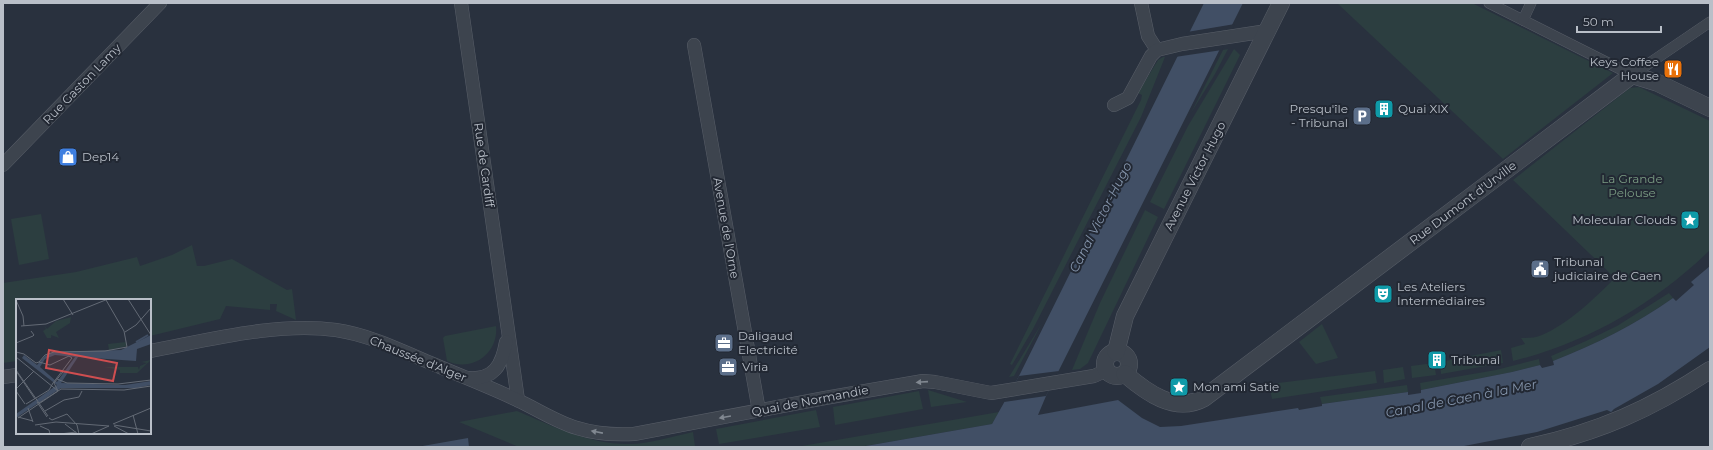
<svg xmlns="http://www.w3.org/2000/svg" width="1713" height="450" font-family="Montserrat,sans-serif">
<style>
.green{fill:#2c3e40}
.water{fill:#414f65}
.pier{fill:#29313e}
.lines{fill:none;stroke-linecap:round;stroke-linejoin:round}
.pedestrian-casing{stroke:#585e68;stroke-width:11}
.minor-casing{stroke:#585e68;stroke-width:14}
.tertiary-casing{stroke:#585e68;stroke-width:18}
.pedestrian{stroke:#3d444e;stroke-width:10}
.minor{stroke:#3d444e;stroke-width:13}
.tertiary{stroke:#3d444e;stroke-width:17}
.oneway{fill:#818891}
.labels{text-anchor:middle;stroke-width:4;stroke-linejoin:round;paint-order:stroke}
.poi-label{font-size:12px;fill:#b9bfc8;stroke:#222833;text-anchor:start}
.street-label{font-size:12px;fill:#b9bfc8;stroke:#222833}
.park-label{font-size:12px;fill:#7a9b83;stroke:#222833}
.water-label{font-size:13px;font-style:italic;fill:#8595ac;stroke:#222833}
.inset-river{fill:none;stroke:#414f65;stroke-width:2}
.inset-road{fill:none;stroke:#636a75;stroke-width:1}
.view{fill:#cf4e50;fill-opacity:0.15;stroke:#cf4e50;stroke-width:2}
.inset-edge{fill:none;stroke:#b9bfc8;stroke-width:2}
</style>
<rect width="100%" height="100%" fill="#29313e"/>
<g class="green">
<path d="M1337,3h135l141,70 -110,86z"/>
<path d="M1228,49l-13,25 -24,39 32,-63z"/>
<path d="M1234,49l6,6 -76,154 -14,-7 38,-76z"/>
<path d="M1163,57h2l-24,60 -108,212 -21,36 -2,-1 131,-264 1,-5 -4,-2 20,-33z"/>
<path d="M1639,87l71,34v129c-54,53 -123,93 -197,111l-2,-13 14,-4 -4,-6c7,0 15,0 21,-3 26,-11 53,-37 73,-57l-102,-98 117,-92z"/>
<path d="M1145,210l13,7 -70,146 -8,6 -8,1 28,-67z"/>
<path d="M41,214l8,45 -30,6 -8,-46z"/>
<path d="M192,245l5,21h7l28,-7 55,31 5,-1 4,31 -20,-9 1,-7h-7v6l-44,-4 -6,13 -70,17v-36h-133v61l-14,2v-80l73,-11 61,-15 3,9 32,-11z"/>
<path d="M1669,293l4,5c-38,27 -77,46 -120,63l-2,-5 35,-15 31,-15z"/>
<path d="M1042,323l-28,53 -5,1z"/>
<path d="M1322,324l16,34 -22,6 -17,-22z"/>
<path d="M496,326c3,27 -24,47 -49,35l-4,-23 2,-2z"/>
<path d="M1501,350l2,13 -62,11 -1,-12z"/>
<path d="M1539,359l1,6 -28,7 -91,18 -1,-7 76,-13z"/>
<path d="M1434,363l2,12 -24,3 -1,-12z"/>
<path d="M1403,367l2,12 -21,4 -1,-13z"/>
<path d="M1375,371l2,12 -105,16 -3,-15z"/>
<path d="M1407,385l1,7 -86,12 -2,-7z"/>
<path d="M928,390l39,12 -36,5z"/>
<path d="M919,391l4,18 -88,16 -2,-18z"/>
<path d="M816,410l4,17 -101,17 -3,-15z"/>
<path d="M517,411c35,15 74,34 113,33 18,0 45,-8 63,-12l2,14 -7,1h-169l-60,-25z"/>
<path d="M999,412l-7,12 -132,23h-64z"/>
</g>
<g class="water">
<path d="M1204,3h39l-197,393 -8,19 80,-15 24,18 18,9 21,-1 117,-18 1,2 23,-4v-2l86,-12v3l13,-2v-3l91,-18 28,-7 2,3 12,-3 -1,-4c43,-17 82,-36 120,-63l3,3 18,-16 -3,-3 19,-16v81l-52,37 -44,25 -3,3 -4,-2 -70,22 -78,15h-599l132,-23 27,-48z"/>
<path d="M468,438l1,9h-52z"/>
</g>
<g class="pier">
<path d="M1235,24l-13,26 -47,7 12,-25z"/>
<path d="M1059,371l-13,25 -42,6 15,-26z"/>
</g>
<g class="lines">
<g class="pedestrian-casing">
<g id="pedestrian">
<path d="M1489,3l143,72 78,-53"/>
<path d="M1523,20l8,-17"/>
</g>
</g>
<g class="minor-casing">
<g id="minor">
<path d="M461,3l57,397"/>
<path d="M1141,3l7,33 9,14"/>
<path d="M694,45l65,366"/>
<path d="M1114,105l14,-7 23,-42 6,-6 25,-6 85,-13"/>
<path d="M3,165l157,-162"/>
<path d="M150,351c59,-11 126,-29 186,-21 34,5 66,21 97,34 28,12 57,23 84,36 20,9 39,22 60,28 19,6 38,7 57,6l191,-36 98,-17 12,1 56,11 103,-17 13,-6"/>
<path d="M3,377l14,-2"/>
<path d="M468,378c26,2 34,-13 38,-36"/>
</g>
</g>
<g class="tertiary-casing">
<g id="tertiary">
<circle cx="1117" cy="364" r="12"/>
<path d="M1116,352l9,-36 156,-313"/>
<path d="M1125,374c21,18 50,40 79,24l428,-323 26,8 52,25"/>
<path d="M1530,447c69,-15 121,-38 180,-77"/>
</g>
</g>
<use href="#pedestrian" class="pedestrian"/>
<use href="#minor" class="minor"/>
<use href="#tertiary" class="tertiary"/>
</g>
<defs><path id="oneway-solid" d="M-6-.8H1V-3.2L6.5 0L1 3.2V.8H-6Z"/></defs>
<g class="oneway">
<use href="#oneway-solid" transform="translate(922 382) rotate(176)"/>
<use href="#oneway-solid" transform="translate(725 417) rotate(170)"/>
<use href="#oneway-solid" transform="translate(597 432) rotate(-169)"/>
</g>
<defs>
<g id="restaurant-square" transform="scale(1)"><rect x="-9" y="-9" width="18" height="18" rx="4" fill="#e8710a" stroke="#222833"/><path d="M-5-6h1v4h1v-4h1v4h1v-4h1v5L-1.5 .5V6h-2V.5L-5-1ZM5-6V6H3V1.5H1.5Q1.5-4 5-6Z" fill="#fff"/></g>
<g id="building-square" transform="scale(1)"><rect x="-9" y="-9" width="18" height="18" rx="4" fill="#0f9aa8" stroke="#222833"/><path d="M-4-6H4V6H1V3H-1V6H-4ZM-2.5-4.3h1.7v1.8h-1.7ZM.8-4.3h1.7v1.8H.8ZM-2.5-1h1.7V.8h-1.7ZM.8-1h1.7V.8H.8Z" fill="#fff"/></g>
<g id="parking-square" transform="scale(1)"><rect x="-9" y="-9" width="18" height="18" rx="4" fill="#5c6f8a" stroke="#222833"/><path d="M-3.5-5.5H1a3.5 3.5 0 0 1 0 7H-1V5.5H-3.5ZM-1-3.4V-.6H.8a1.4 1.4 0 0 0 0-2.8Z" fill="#fff"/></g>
<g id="shop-square" transform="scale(1)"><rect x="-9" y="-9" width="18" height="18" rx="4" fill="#3f7fe0" stroke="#222833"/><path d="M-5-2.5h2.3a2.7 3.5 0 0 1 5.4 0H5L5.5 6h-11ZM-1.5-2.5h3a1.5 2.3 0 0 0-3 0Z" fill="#fff"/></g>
<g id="sight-square" transform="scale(1)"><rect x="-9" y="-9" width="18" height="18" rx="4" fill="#0f9aa8" stroke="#222833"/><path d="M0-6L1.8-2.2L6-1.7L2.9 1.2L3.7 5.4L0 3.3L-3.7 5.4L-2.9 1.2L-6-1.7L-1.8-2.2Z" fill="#fff"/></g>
<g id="civic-square" transform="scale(1)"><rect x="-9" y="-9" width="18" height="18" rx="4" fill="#5c6f8a" stroke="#222833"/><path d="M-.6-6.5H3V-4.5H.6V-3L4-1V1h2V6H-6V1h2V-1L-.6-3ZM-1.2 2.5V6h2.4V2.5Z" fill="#fff"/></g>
<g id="theatre-square" transform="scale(1)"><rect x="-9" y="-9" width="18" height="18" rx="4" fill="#0f9aa8" stroke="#222833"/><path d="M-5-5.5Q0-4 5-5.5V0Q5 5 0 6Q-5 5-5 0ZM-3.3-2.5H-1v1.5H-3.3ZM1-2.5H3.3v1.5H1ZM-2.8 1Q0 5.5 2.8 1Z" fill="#fff"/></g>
<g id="office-square" transform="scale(1)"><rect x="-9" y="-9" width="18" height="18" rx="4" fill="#5c6f8a" stroke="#222833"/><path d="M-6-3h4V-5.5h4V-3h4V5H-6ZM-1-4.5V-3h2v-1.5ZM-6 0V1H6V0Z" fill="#fff"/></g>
</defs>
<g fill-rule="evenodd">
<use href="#restaurant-square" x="1673" y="69"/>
<use href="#building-square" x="1384" y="109"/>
<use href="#parking-square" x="1362" y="116"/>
<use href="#shop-square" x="68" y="157"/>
<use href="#sight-square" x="1690" y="220"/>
<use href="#civic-square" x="1540" y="269"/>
<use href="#theatre-square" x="1383" y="294"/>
<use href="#office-square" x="724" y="343"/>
<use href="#building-square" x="1437" y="360"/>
<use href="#office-square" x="728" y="367"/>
<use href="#sight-square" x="1179" y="387"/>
</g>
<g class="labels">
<g class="poi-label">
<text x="1659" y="66" text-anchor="end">Keys Coffee<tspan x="1659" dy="14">House</tspan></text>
<text x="1348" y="113" text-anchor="end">Presqu'île<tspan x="1348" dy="14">- Tribunal</tspan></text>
<text x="1398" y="113">Quai XIX</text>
<text x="82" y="161">Dep14</text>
<text x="1676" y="224" text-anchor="end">Molecular Clouds</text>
<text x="1554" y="266">Tribunal<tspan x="1554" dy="14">judiciaire de Caen</tspan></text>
<text x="1397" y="291">Les Ateliers<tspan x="1397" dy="14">Intermédiaires</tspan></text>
<text x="738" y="340">Daligaud<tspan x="738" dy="14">Electricité</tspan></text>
<text x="1451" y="364">Tribunal</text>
<text x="742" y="371">Viria</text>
<text x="1193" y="391">Mon ami Satie</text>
</g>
<g class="street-label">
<text transform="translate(82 84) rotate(-46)" y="4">Rue Gaston Lamy</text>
<text transform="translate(484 165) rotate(82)" y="4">Rue de Cardiff</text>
<text transform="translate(1195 176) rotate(-63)" y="4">Avenue Victor Hugo</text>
<text transform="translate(1463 203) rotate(-37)" y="4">Rue Dumont d'Urville</text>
<text transform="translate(726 228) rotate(80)" y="4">Avenue de l'Orne</text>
<text transform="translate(418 359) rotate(22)" y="4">Chaussée d'Alger</text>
<text transform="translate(810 401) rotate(-11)" y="4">Quai de Normandie</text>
</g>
<g class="park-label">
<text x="1632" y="183">La Grande<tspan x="1632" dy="14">Pelouse</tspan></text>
</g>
<g class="water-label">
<text transform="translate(1100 217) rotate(-63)" y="5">Canal Victor-Hugo</text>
<text transform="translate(1461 398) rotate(-11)" y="5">Canal de Caen à la Mer</text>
</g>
</g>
<g transform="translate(16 299)">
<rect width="135" height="135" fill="#29313e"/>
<path d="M55,18l-1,6 -14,9 3,6 -8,-3 1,3 -1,-2v2h-4l-4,-7 3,-2 -2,-4 3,4 9,-8zM110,43l1,4 -18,4 -1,-6zM135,61l-14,13h-17v-3l-16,-3h34l1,3 1,-4 7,-3 -6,-1z" fill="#2c3e40"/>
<path d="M135,36v9l-14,5 -1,12 -58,-4 -17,26 64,2 26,-4v4l-15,3h-75l-45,30v-4l41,-29 -35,-27 2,-3 13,10 8,-9 8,-4 68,-2zM39,56l20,2 -18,25 -17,-15 5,-8z" fill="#414f65" fill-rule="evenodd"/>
<path class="inset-river" d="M120,43l12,-7"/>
<path class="inset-road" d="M47,0l10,16M112,0l23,36M0,1l7,16 1,10M5,27l25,-2 62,-25M109,33l11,-7 15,-17M0,44l17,-7 1,-1 -3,-4M0,53l8,2 12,9 3,-1M0,58l42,34M23,63l6,-7 9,-3 51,-1 22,-4 -3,-16 -18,-31M23,63l11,3 19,-9 3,2 -19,25M0,71l32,46M0,72l19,28M41,80l10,4 51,1 33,-4M0,90l18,-18M0,92l9,13M21,103l10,15M23,104l19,-12 -4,-8 9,-11M10,105l23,-14 4,-7M12,109l5,14M29,112l19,-11 15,-3 3,-6M117,116l5,19M2,118l15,4M2,119l43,-29 63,1 27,-4M33,119l3,2 15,-6 10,11 2,9M49,125l13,10M97,125l38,-16M19,126l21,-3 53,4M98,126l37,6M24,127l9,4 1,4M98,127l15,8M44,135l16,-2M75,135l18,-8"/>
<path class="view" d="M33,51l68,13 -4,18 -67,-13z"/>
<rect width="135" height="135" class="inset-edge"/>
</g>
<rect width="1713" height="450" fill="none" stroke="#b9bfc8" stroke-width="8"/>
<path d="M1577 26v6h84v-6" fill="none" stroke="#b9bfc8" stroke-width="2"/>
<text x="1583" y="26" font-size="12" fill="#b9bfc8" stroke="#222833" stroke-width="3" paint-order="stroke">50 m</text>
</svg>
